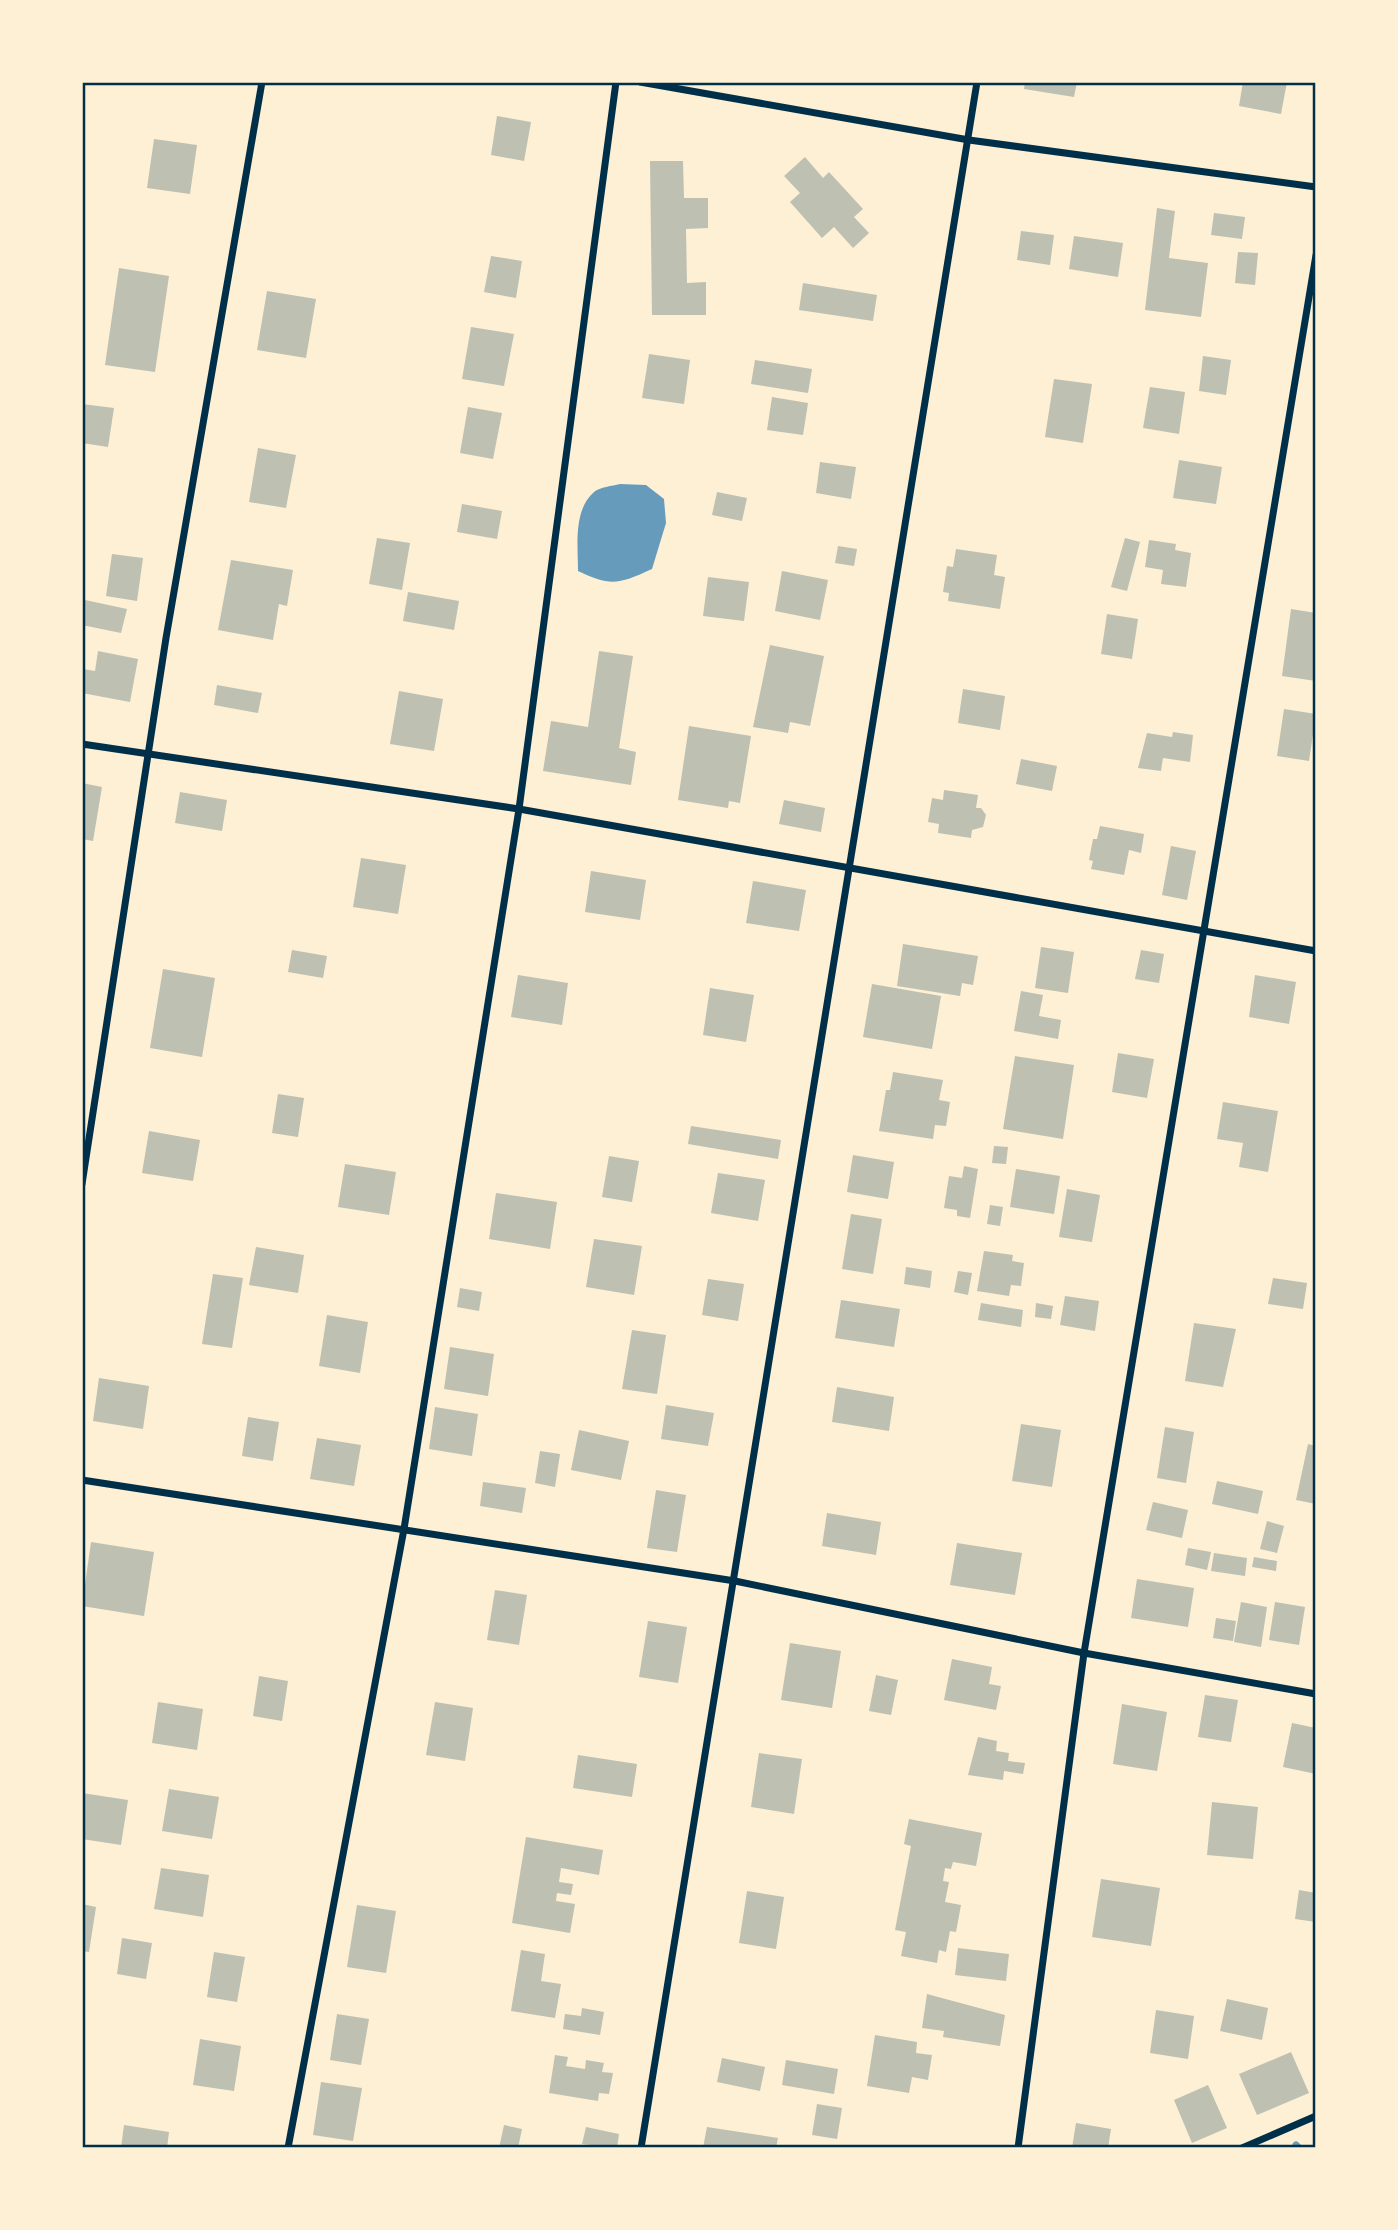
<svg xmlns="http://www.w3.org/2000/svg" width="1398" height="2230" font-family="Lato,sans-serif">
<style>
.water{fill:#669bbc}
.lines{fill:none;stroke-linecap:round;stroke-linejoin:round}
.stream{stroke:#669bbc;stroke-width:7}
.building{fill:#bec0b2}
.minor{stroke:#003049;stroke-width:7}
.neatline{fill:none;stroke:#003049;stroke-width:2.5}
</style>
<rect width="100%" height="100%" fill="#fdf0d5"/>
<path class="water" d="M620,484l26,1 18,14 2,24 -14,46c-33,15 -41,18 -74,2 0,-25 -5,-61 16,-79 6,-5 18,-6 26,-8z"/>
<g class="lines">
<path class="stream" d="M1296,2145l3,3"/>
</g>
<g class="building">
<path d="M1025,82h52l-3,15 -50,-8z"/>
<path d="M1243,82h44l-6,32 -42,-8z"/>
<path d="M497,116l34,6 -7,39 -33,-6z"/>
<path d="M154,139l43,6 -7,49 -43,-6z"/>
<path d="M805,157l18,21 6,-6 34,37 -9,8 15,16 -16,15 -19,-21 -12,11 -32,-36 10,-9 -16,-17z"/>
<path d="M650,161h33l1,37h24v30l-22,1 1,54 19,-1v33h-54z"/>
<path d="M1157,208l18,3 -6,47 39,5 -7,54 -56,-7z"/>
<path d="M1214,213l31,4 -3,22 -31,-4z"/>
<path d="M1021,231l33,4 -4,30 -33,-5z"/>
<path d="M1074,236l49,7 -5,34 -49,-8z"/>
<path d="M1238,252l20,1 -3,32 -20,-2z"/>
<path d="M491,256l31,5 -6,37 -32,-6z"/>
<path d="M119,268l50,8 -14,96 -50,-7z"/>
<path d="M803,283l74,12 -4,26 -74,-11z"/>
<path d="M267,291l49,8 -10,59 -49,-8z"/>
<path d="M471,327l43,7 -10,52 -42,-7z"/>
<path d="M649,354l41,6 -6,44 -42,-6z"/>
<path d="M1203,356l28,4 -5,35 -27,-4z"/>
<path d="M755,360l57,9 -4,24 -57,-9z"/>
<path d="M1054,379l38,5 -9,59 -38,-6z"/>
<path d="M1150,387l35,5 -6,42 -36,-6z"/>
<path d="M772,397l36,6 -5,32 -36,-5z"/>
<path d="M82,404l32,4 -6,39 -26,-4z"/>
<path d="M468,407l34,6 -9,46 -33,-6z"/>
<path d="M258,448l38,7 -10,53 -37,-6z"/>
<path d="M1179,460l43,7 -6,37 -43,-6z"/>
<path d="M820,462l36,5 -5,32 -35,-6z"/>
<path d="M717,492l30,6 -5,23 -30,-6z"/>
<path d="M462,504l40,7 -5,28 -40,-7z"/>
<path d="M377,538l33,5 -8,47 -33,-6z"/>
<path d="M1125,538l15,4 -13,49 -16,-4z"/>
<path d="M1149,540l27,4 -1,6 16,3 -5,34 -25,-3 2,-14 -18,-3z"/>
<path d="M838,546l19,3 -3,17 -19,-3z"/>
<path d="M956,549l41,6 -3,20 11,2 -5,32 -52,-8 1,-8 -6,-1 4,-26 6,1z"/>
<path d="M112,554l31,4 -6,43 -31,-5z"/>
<path d="M231,560l62,10 -6,36 -8,-2 -6,36 -55,-10z"/>
<path d="M782,571l46,9 -8,40 -45,-9z"/>
<path d="M708,577l41,5 -5,39 -41,-5z"/>
<path d="M408,592l51,9 -5,29 -51,-9z"/>
<path d="M85,600l42,9 -6,24 -39,-8z"/>
<path d="M1291,609l25,4v68l-34,-5z"/>
<path d="M1107,614l31,5 -6,40 -31,-5z"/>
<path d="M770,645l54,11 -14,70 -20,-4 -2,11 -35,-6z"/>
<path d="M98,651l40,8 -8,43 -48,-9 1,-24 12,2z"/>
<path d="M599,651l34,5 -14,92 17,4 -5,33 -88,-14 8,-50 37,6z"/>
<path d="M217,685l45,8 -4,20 -44,-8z"/>
<path d="M963,689l42,7 -5,34 -42,-7z"/>
<path d="M399,691l44,8 -9,52 -44,-7z"/>
<path d="M1284,709l32,5 -7,47 -32,-5z"/>
<path d="M689,726l62,10 -11,67 -11,-2 -1,7 -50,-8z"/>
<path d="M1173,732l20,3 -3,27 -27,-4 -2,13 -23,-3 9,-35 25,4z"/>
<path d="M1021,759l36,7 -5,25 -36,-7z"/>
<path d="M82,783l20,4 -9,54 -11,-2z"/>
<path d="M944,790l34,5 -2,13h5l5,7 -3,12 -11,3 -1,8 -33,-5 1,-9 -11,-2 4,-24 11,2z"/>
<path d="M180,792l47,8 -5,31 -47,-8z"/>
<path d="M784,800l41,8 -4,24 -42,-8z"/>
<path d="M1100,826l44,8 -3,19 -12,-3 -5,25 -33,-6 2,-8 -4,-1 4,-21h4z"/>
<path d="M1171,846l25,5 -9,49 -25,-5z"/>
<path d="M361,858l45,7 -8,49 -45,-7z"/>
<path d="M591,871l55,9 -6,40 -55,-8z"/>
<path d="M753,881l53,9 -7,41 -53,-8z"/>
<path d="M903,944l75,12 -5,29 -11,-2 -2,13 -63,-10z"/>
<path d="M1041,947l33,5 -6,41 -33,-5z"/>
<path d="M292,950l35,6 -4,22 -35,-6z"/>
<path d="M1141,950l23,4 -5,29 -24,-4z"/>
<path d="M163,969l52,9 -13,79 -52,-9z"/>
<path d="M518,975l50,8 -6,42 -51,-8z"/>
<path d="M1255,975l41,7 -7,42 -40,-7z"/>
<path d="M872,984l69,12 -9,53 -69,-12z"/>
<path d="M710,988l44,7 -8,47 -43,-7z"/>
<path d="M1021,991l22,4 -4,21 22,4 -3,19 -44,-8z"/>
<path d="M1118,1053l36,6 -7,39 -35,-6z"/>
<path d="M1015,1056l59,9 -11,74 -60,-10z"/>
<path d="M893,1072l50,8 -4,20 11,2 -4,24 -11,-1 -2,14 -54,-8 7,-41h4z"/>
<path d="M278,1094l26,4 -6,39 -26,-4z"/>
<path d="M1223,1102l55,9 -10,61 -29,-5 4,-24 -26,-4z"/>
<path d="M691,1126l90,14 -3,19 -90,-15z"/>
<path d="M149,1131l51,9 -7,41 -51,-8z"/>
<path d="M994,1146l14,1 -2,17 -14,-1z"/>
<path d="M853,1155l41,7 -6,37 -41,-7z"/>
<path d="M609,1156l30,5 -7,41 -30,-5z"/>
<path d="M345,1164l51,8 -7,43 -51,-8z"/>
<path d="M964,1166l14,3 -8,49 -13,-2v-6l-13,-2 5,-32 13,2z"/>
<path d="M1016,1169l44,7 -6,38 -44,-7z"/>
<path d="M718,1173l47,7 -7,41 -47,-8z"/>
<path d="M1067,1189l33,6 -8,47 -33,-5z"/>
<path d="M496,1193l61,9 -7,47 -61,-10z"/>
<path d="M990,1205l13,2 -3,19 -13,-2z"/>
<path d="M851,1214l31,5 -9,55 -31,-5z"/>
<path d="M594,1239l48,7 -8,49 -48,-8z"/>
<path d="M256,1247l48,8 -6,38 -49,-8z"/>
<path d="M984,1251l29,4 -1,6 12,2 -3,23 -10,-1 -2,11 -32,-5z"/>
<path d="M906,1267l26,4 -2,17 -26,-4z"/>
<path d="M958,1271l14,2 -4,22 -14,-3z"/>
<path d="M213,1274l30,4 -11,70 -30,-4z"/>
<path d="M1273,1278l34,5 -4,26 -35,-5z"/>
<path d="M708,1279l36,5 -6,37 -36,-6z"/>
<path d="M460,1288l22,4 -3,19 -22,-4z"/>
<path d="M1065,1296l34,5 -4,30 -35,-6z"/>
<path d="M841,1300l59,9 -6,38 -59,-9z"/>
<path d="M981,1303l42,7 -2,17 -43,-7z"/>
<path d="M1036,1303l17,3 -2,13 -16,-2z"/>
<path d="M327,1315l41,7 -8,51 -41,-7z"/>
<path d="M1194,1323l42,6 -13,58 -38,-6z"/>
<path d="M632,1330l34,5 -9,59 -35,-5z"/>
<path d="M450,1347l44,7 -6,42 -44,-7z"/>
<path d="M99,1378l50,8 -6,43 -50,-8z"/>
<path d="M837,1387l57,10 -5,34 -57,-9z"/>
<path d="M666,1405l48,8 -6,33 -47,-7z"/>
<path d="M435,1407l43,7 -6,42 -43,-7z"/>
<path d="M248,1417l31,5 -6,39 -31,-5z"/>
<path d="M1021,1424l40,6 -9,57 -40,-6z"/>
<path d="M1165,1427l29,5 -8,51 -29,-5z"/>
<path d="M579,1430l50,11 -8,39 -50,-10z"/>
<path d="M317,1438l44,7 -7,41 -44,-7z"/>
<path d="M1308,1444l8,2v58l-20,-4z"/>
<path d="M540,1451l20,3 -5,33 -20,-4z"/>
<path d="M1217,1481l46,10 -5,23 -46,-10z"/>
<path d="M483,1482l43,6 -4,25 -42,-7z"/>
<path d="M656,1490l30,5 -9,57 -30,-4z"/>
<path d="M1153,1502l35,8 -6,28 -36,-8z"/>
<path d="M827,1513l54,9 -5,33 -54,-9z"/>
<path d="M1267,1521l17,5 -7,27 -17,-4z"/>
<path d="M91,1542l63,10 -10,64 -62,-10z"/>
<path d="M957,1543l65,10 -7,42 -65,-10z"/>
<path d="M1188,1548l23,4 -4,18 -22,-5z"/>
<path d="M1214,1553l33,5 -2,18 -34,-5z"/>
<path d="M1254,1557l23,4 -1,10 -24,-4z"/>
<path d="M1137,1579l57,9 -6,39 -57,-9z"/>
<path d="M495,1590l32,5 -8,50 -32,-5z"/>
<path d="M1241,1602l26,5 -6,40 -27,-5z"/>
<path d="M1275,1602l30,5 -6,38 -30,-5z"/>
<path d="M1216,1618l20,3 -3,20 -20,-3z"/>
<path d="M648,1621l39,6 -9,56 -39,-6z"/>
<path d="M790,1643l51,8 -9,57 -51,-8z"/>
<path d="M952,1659l40,8 -3,17 12,2 -5,24 -52,-10z"/>
<path d="M876,1675l22,5 -7,35 -22,-4z"/>
<path d="M259,1676l29,5 -6,40 -29,-5z"/>
<path d="M1205,1695l33,5 -7,42 -33,-5z"/>
<path d="M158,1702l45,7 -6,41 -45,-7z"/>
<path d="M435,1702l38,6 -8,53 -39,-6z"/>
<path d="M1122,1704l45,8 -10,59 -44,-7z"/>
<path d="M1292,1723l24,5v46l-33,-7z"/>
<path d="M978,1737l19,4 -1,10 13,2 -1,8 17,2 -2,11 -19,-3 -1,9 -35,-5z"/>
<path d="M759,1753l43,6 -8,55 -43,-7z"/>
<path d="M578,1755l59,9 -5,33 -59,-9z"/>
<path d="M169,1789l50,8 -7,42 -50,-8z"/>
<path d="M82,1793l46,7 -7,45 -39,-6z"/>
<path d="M1212,1802l46,5 -5,52 -46,-4z"/>
<path d="M909,1819l73,14 -6,33 -23,-4 -2,7 -6,-1 -2,13 6,1 -4,20 16,3 -5,27 -6,-1 -4,21 -7,-2 -2,13 -36,-7 5,-24 -11,-2 16,-84 -7,-2z"/>
<path d="M526,1837l77,13 -4,25 -38,-7 -2,14 14,2 -2,11 -14,-2 -1,8 19,3 -5,29 -58,-10z"/>
<path d="M161,1868l48,7 -6,42 -49,-8z"/>
<path d="M1101,1879l59,9 -9,58 -59,-9z"/>
<path d="M1299,1890l17,3v29l-21,-3z"/>
<path d="M747,1891l37,6 -8,52 -37,-6z"/>
<path d="M82,1904l14,3 -7,45 -7,-1z"/>
<path d="M357,1905l39,6 -10,62 -39,-6z"/>
<path d="M122,1938l30,5 -6,36 -29,-5z"/>
<path d="M958,1948l51,6 -3,27 -51,-6z"/>
<path d="M521,1950l24,4 -4,27 20,3 -6,34 -44,-7z"/>
<path d="M214,1952l31,5 -8,45 -30,-5z"/>
<path d="M927,1994l78,21 -5,31 -57,-9 1,-6 -22,-3z"/>
<path d="M1227,1999l41,9 -6,32 -42,-9z"/>
<path d="M582,2008l22,4 -4,23 -37,-6 2,-15 16,2z"/>
<path d="M1156,2010l38,6 -6,43 -38,-6z"/>
<path d="M337,2014l32,5 -8,46 -31,-5z"/>
<path d="M875,2035l42,7 -1,11 16,2 -4,25 -16,-3 -3,16 -42,-7z"/>
<path d="M200,2039l41,7 -7,45 -41,-6z"/>
<path d="M1291,2052l18,41 -52,22 -18,-41z"/>
<path d="M555,2055l13,2 -2,9 19,3 1,-9 18,3 -2,9 11,1 -4,21 -10,-1 -1,8 -49,-8z"/>
<path d="M722,2058l43,9 -5,24 -43,-9z"/>
<path d="M786,2060l52,9 -4,25 -52,-9z"/>
<path d="M321,2082l41,6 -9,53 -40,-6z"/>
<path d="M1208,2085l19,43 -35,15 -18,-43z"/>
<path d="M817,2104l25,4 -5,31 -25,-4z"/>
<path d="M1076,2123l35,6 -3,19h-36z"/>
<path d="M124,2125l45,7 -2,16h-46z"/>
<path d="M504,2125l18,4 -4,19h-19z"/>
<path d="M586,2127l33,7 -2,14 -35,-4z"/>
<path d="M707,2127l71,11 -2,10h-73z"/>
</g>
<g class="lines">
<g class="minor">
<path d="M640,82l329,58 347,47"/>
<path d="M82,744l437,65 797,142"/>
<path d="M82,1184l84,-546 96,-556"/>
<path d="M82,1480l653,101 349,72 232,41"/>
<path d="M288,2148l116,-619 115,-720 97,-727"/>
<path d="M641,2148l336,-2066"/>
<path d="M1018,2148l66,-495 232,-1398"/>
<path d="M1242,2148l74,-32"/>
</g>
</g>
<rect width="1398" height="2230" fill="none" stroke="#fdf0d5" stroke-width="168"/>
<rect x="84" y="84" width="1230" height="2062" class="neatline"/>
</svg>
